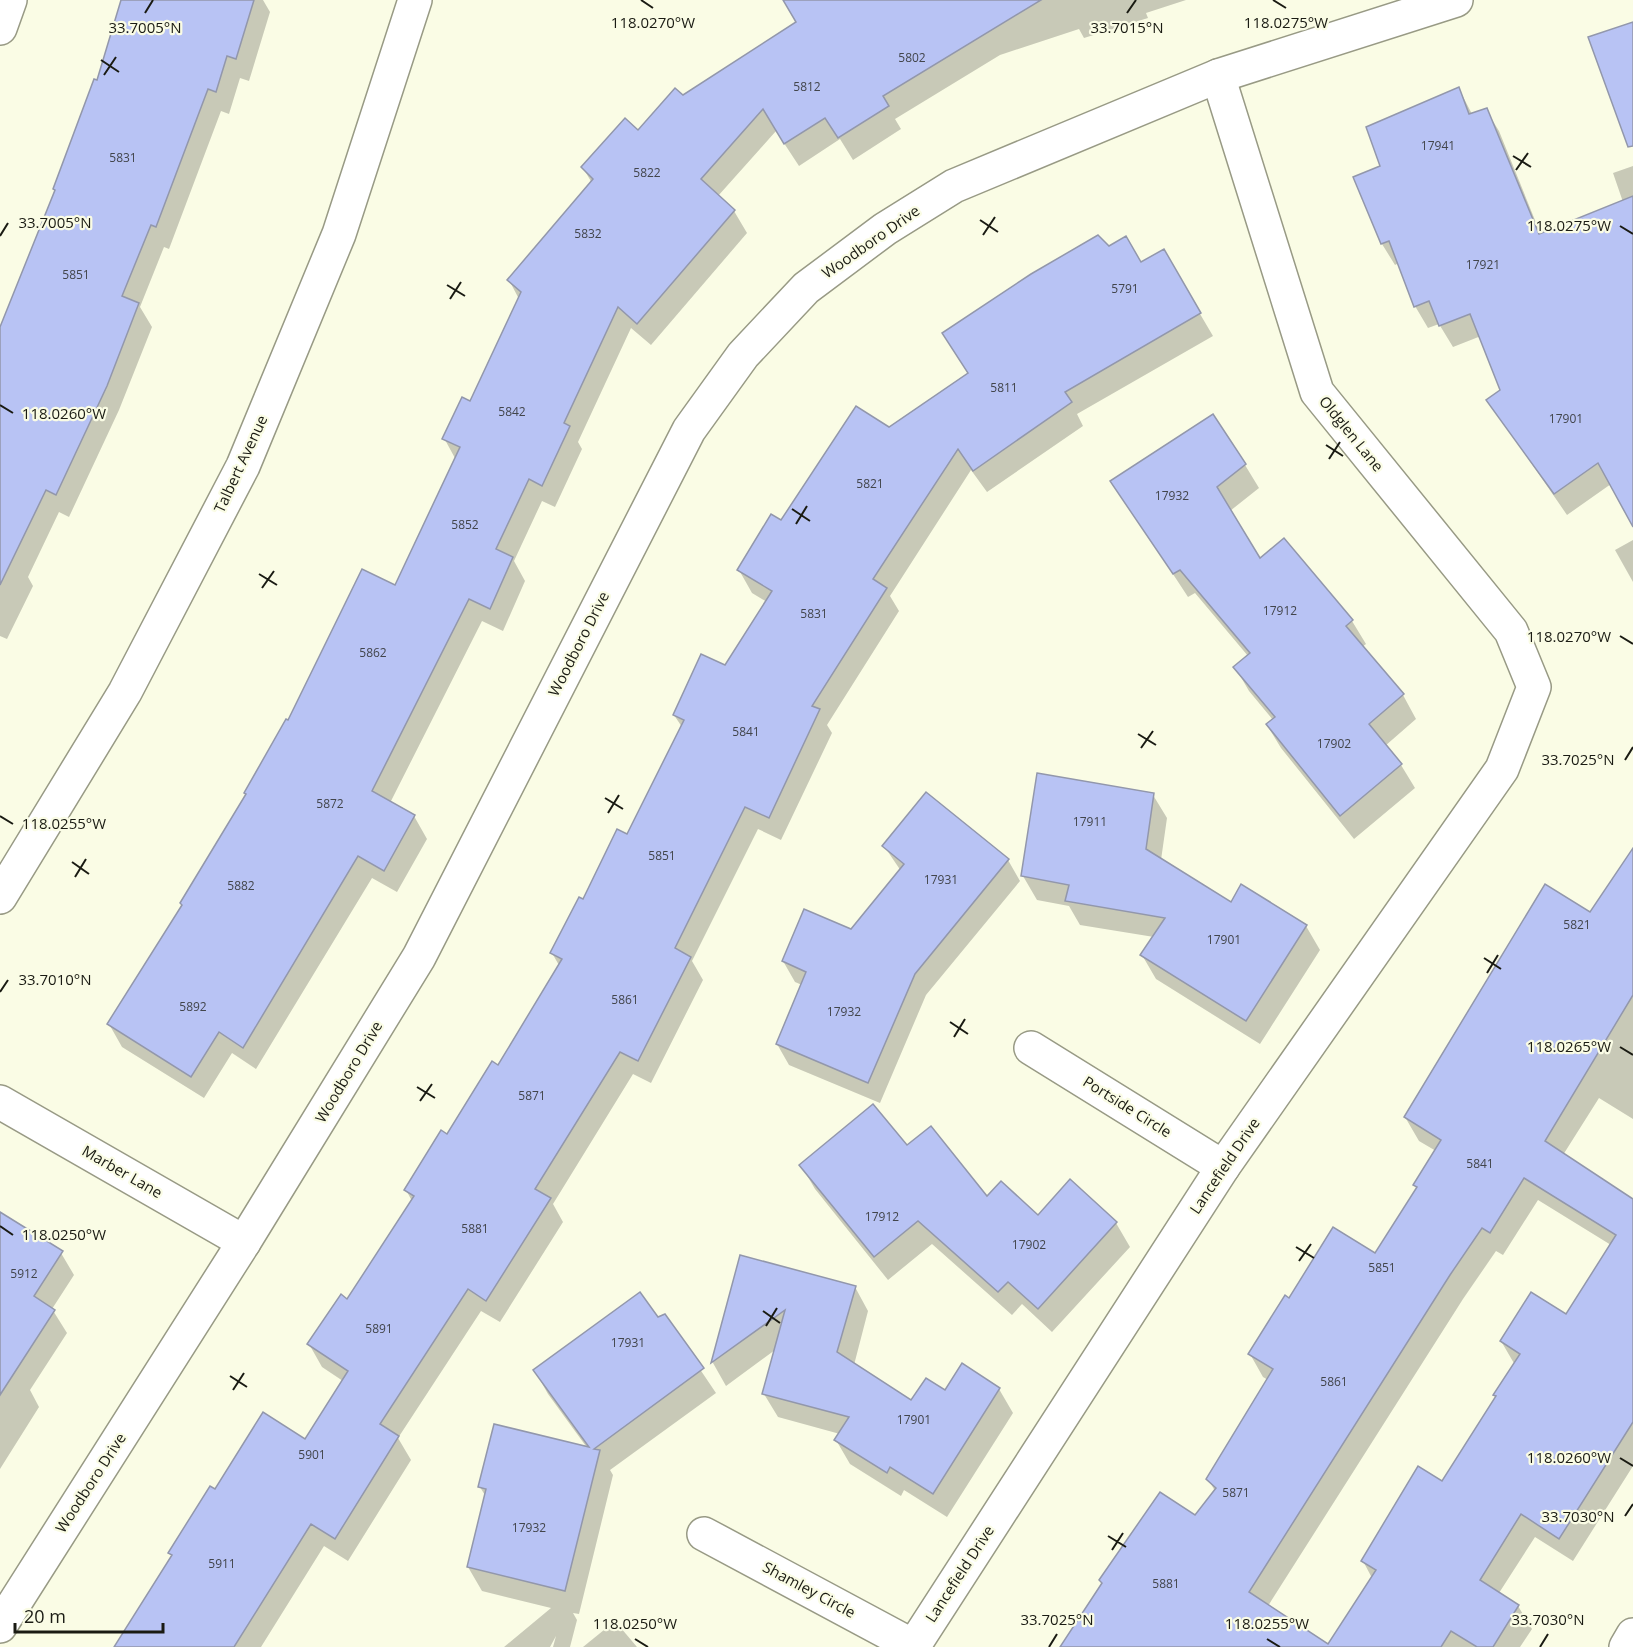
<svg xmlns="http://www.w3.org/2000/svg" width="1633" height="1647" font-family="'Open Sans',sans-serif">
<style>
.shadow{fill:#0003;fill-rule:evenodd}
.building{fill:#b8c3f4;stroke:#9297ab;stroke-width:1.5;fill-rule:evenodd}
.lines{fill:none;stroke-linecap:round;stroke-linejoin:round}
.minor-casing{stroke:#989a85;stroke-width:36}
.minor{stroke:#fff;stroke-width:33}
.ticks{fill:none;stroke:#1a1b13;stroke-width:2}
.labels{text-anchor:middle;stroke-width:4.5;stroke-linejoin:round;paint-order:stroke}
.number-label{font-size:12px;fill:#42454b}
.street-label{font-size:15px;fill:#1a1b13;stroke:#fafce5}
.ticks-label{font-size:15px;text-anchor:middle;fill:#1a1b13;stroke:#fafce5;stroke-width:4.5;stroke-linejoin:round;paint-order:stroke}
</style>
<rect width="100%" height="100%" fill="#fafce5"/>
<g class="shadow">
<path d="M122,0h141l7,12 -21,69 -9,-3 -11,36 -8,-3 -52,138 -5,-2 -24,60 12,20 -33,83 -50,107 -10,-5 -31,65 5,9 -26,53 -7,-3v-305l98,-249z"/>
<path d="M858,0h328l-40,13 2,5 -64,20 -5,-9 -79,26 -105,64 6,10 -48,31 -13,-21 -41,27 -23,-35 -58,65 16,15 13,22 -96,112 -20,-17 -53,114 4,7 -27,58 -13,-6 -28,60 11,20 -22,50 -21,-10 -92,182 24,13 13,23 -30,53 -25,-14 -116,191 -24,-16 -28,45 -82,-51 -13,-23 74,-118 106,-184 107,-135 60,-127 -12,-22 27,-35 48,-104 -10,-19 83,-97 -9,-15 55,-36 45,-35z"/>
<path d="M1459,89l13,25 14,-4 13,21 42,104 82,-33 -10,-29 20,-7v358l-22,-40 -44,31 -79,-115 14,-10 -21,-54 -28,11 -14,-23 -11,4 -13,-22 -16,-43 -4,2 -13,-21 -27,-66 26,-11z"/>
<path d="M1108,248l32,15 23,-12 50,85 -136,78 6,12 -96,66 -16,-22 -81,126 9,15 -72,114 5,8 -51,107 -23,-11 -66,132 11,19 -52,103 -18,-9 -80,130 10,18 -63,100 -19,-11 -83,127 13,22 -63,101 -24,-15 -63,101h-145l56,-90 -2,-4 46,-62 90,-50 37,-60 -21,-14 -13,-23 39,-43 64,-100 -6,-11 92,-123 62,-100 -8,-14 76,-117 54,-109 -8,-12 52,-48 41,-65 -15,-9 -13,-23 42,-47 108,-94 80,-54 -12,-19z"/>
<path d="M1245,465l14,23 -29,23 30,50 92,60 14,23 -4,3 41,48 13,24 -31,27 16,19 14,23 -61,51 -73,-91 -14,-23 6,-5 -24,-29 -14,-24 13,-11 -53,-63 -7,4 -76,-116z"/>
<path d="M1633,540v42l-18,-32z"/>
<path d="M1153,795l14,23 -6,42 70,44 75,22 14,24 -60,94 -104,-65 -14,-24 12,-18 -74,-12 -11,-19 -32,-6 -14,-24z"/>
<path d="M884,846l124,14 12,21 -94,114 -46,108 -91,-38 -12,-21 25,-59 -7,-3 -12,-21 68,-30 50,-60z"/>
<path d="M1633,850v269l-34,-21 -36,57 70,46v265l-60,95 -38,-24 -36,56 19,13 14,23 -12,18h-457l133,-130 19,-26 -7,-12 60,-99 -5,-3 -13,-23 39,-54 87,-45 41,-66 -2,-4 21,-34 -17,-10 -14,-24 185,-203zM1538,1200l73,45 -45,71 -65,25 14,24 -20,30 2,2 -54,86 -80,78 9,17 -44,68 -60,-40 195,-307 33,-48 7,4z"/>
<path d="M907,1147l80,51 51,19 33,-36 45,42 14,24 -78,85 -30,-28 -10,11 -80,-71 -44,36 -73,-91 -14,-24z"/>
<path d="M0,1213l61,40 13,22 -22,34 15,24 -37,57 9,17 -39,62z"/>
<path d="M741,1257l114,30 13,24 -14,54 58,37 33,-10 17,-27 37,24 14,24 -66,104 -43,-27 -3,6 -51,-32 -14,-24 4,-6 -62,-17 -14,-23 11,-44 -49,36 -13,-23z"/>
<path d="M664,1316l52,77 -106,77 3,5 -34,139 -6,-1 4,7 -7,27h-17l3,-11 -6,11h-46l47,-39 -69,-17 -14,-24 18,-70 -6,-10 108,-38 -40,-55 -13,-23z"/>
<path d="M615,1621l22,26h-54z"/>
</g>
<g class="building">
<path d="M121,0h133l-18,59 -9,-3 -11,36 -8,-3 -52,138 -5,-2 -29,71 17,7 -32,83 -51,109 -10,-5 -46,95v-258l55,-137 -2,-1 41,-110 3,1z"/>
<path d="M783,0h258l-158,96 6,10 -51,32 -13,-20 -41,26 -21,-35 -62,70 34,31 -98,114 -19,-17 -54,116 6,3 -28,60 -13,-7 -33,70 17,8 -23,52 -21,-10 -97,192 43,24 -31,56 -26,-15 -115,192 -24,-16 -28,45 -84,-53 75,-119 -2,-2 66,-109 -2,-1 42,-74 2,1 74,-151 33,16 65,-138 -18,-8 20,-42 8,4 51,-109 -14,-12 86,-101 -12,-12 44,-49 13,12 37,-42 8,7 113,-73z"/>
<path d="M1633,22v124l-5,1 -40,-110z"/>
<path d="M1459,87l10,27 18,-6 52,126 94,-38v331l-35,-64 -44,31 -68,-94 14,-10 -30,-76 -31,12 -10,-25 -15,6 -25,-66 -8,3 -28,-67 27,-11 -14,-39z"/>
<path d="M1098,235l11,11 17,-10 15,26 23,-13 37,64 -136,79 7,10 -99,69 -15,-22 -85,130 14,9 -75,118 8,3 -51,109 -24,-11 -70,141 16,9 -53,104 -18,-9 -85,137 16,9 -65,103 -18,-12 -88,135 19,12 -64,103 -24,-15 -77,123h-120l58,-92 -4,-2 42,-67 5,3 48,-77 42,27 43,-68 -41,-27 34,-50 6,5 67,-103 -10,-6 37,-60 6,4 45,-73 6,4 64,-106 -12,-6 29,-56 4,2 34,-70 10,5 57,-114 -11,-5 28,-61 24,11 47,-74 -35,-21 34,-56 10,6 75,-114 33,21 79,-54 -26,-40 89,-59z"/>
<path d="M1213,414l33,50 -29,23 43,71 24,-20 69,82 -7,6 58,68 -35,30 33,40 -62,52 -74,-92 9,-7 -42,-50 17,-14 -70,-83 -7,4 -63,-93z"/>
<path d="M1037,773l117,20 -8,56 85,53 10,-18 66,41 -61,96 -106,-66 25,-37 -100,-17 4,-16 -48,-9z"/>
<path d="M926,792l83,67 -94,115 -47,109 -92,-39 30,-72 -24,-11 22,-52 47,20 53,-65 -22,-18z"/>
<path d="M1633,848v147l-88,146 88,58v223l-74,117 -38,-25 -41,66 39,25 -26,42h-16l-26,-16 -10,16h-381l42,-64 -3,-3 61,-88 35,23 21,-27 -10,-9 67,-110 -25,-15 37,-59 4,3 44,-71 42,26 42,-66 -4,-2 28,-45 -37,-23 141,-233 45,28zM1524,1178l92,57 -50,79 -35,-22 -31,49 20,13 -27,41 3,1 -54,85 -24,-15 -57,95 15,9 -48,74 -79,-52 201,-317 32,-47 8,5z"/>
<path d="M873,1104l34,41 24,-19 56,70 14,-15 37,34 32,-36 47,43 -79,87 -30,-27 -10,10 -80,-71 -44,36 -75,-92z"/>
<path d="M0,1212l63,39 -29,45 21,14 -55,85z"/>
<path d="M740,1255l116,31 -19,66 74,48 15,-22 19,12 17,-27 38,25 -67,106 -43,-27 -3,6 -53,-33 15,-23 -87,-23 23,-84 -74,53z"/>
<path d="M640,1292l18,25 7,-3 39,54 -110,81 6,1 -35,141 -98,-24 19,-78 -8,-2 16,-63 95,23 -56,-77z"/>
</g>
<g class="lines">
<g class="minor-casing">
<g id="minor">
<path d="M0,28l10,-28"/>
<path d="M0,897l125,-205 118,-226 96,-232 76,-234"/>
<path d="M1031,1048l192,119"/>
<path d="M0,1102l244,140"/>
<path d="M704,1534l209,112"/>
<path d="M0,1626l244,-384 175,-285 270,-527 54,-75 63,-67 79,-59 69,-43 264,-110 238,-76"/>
<path d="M913,1647l310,-480 279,-398 32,-82 -23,-56 -194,-239 -99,-316"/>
<path d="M1626,1647l7,-12"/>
</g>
</g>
<use href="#minor" class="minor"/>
</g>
<path class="ticks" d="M641,0l12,8M1273,0l13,8M145,13l8,-13M1127,13l9,-13M101,60l18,12M104,75l12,-18M1513,156l18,11M1516,170l12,-17M980,220l18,12M1620,226l13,8M983,235l12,-18M0,236l8,-13M447,285l18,11M450,299l11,-17M0,405l13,8M1326,445l17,11M1329,459l11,-17M792,509l18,12M796,524l11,-18M259,574l18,11M262,588l12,-17M1620,636l13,8M1138,734l18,11M1141,748l12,-17M1625,760l8,-13M605,798l18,11M608,813l11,-18M0,816l13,8M72,862l17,12M75,877l11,-18M1484,958l17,11M1487,973l11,-18M0,992l8,-12M950,1022l18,12M954,1037l11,-18M1620,1047l13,8M417,1087l18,11M420,1101l12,-17M0,1226l13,9M1296,1247l18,11M1299,1261l12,-17M763,1311l17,12M766,1326l11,-18M230,1376l17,11M233,1390l11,-17M1620,1458l13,8M1625,1516l8,-12M1108,1536l18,11M1112,1550l11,-17M635,1639l13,8M1267,1639l13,8M1049,1647l8,-13M1540,1647l8,-13"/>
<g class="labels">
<g class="number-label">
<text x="912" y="62">5802</text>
<text x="807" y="91">5812</text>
<text x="1438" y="150">17941</text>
<text x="123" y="162">5831</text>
<text x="647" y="177">5822</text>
<text x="588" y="238">5832</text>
<text x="1483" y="269">17921</text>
<text x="76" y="279">5851</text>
<text x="1125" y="293">5791</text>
<text x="1004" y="392">5811</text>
<text x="512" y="416">5842</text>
<text x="1566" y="423">17901</text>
<text x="870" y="488">5821</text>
<text x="1172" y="500">17932</text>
<text x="465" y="529">5852</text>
<text x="1280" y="615">17912</text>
<text x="814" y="618">5831</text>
<text x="373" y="657">5862</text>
<text x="746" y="736">5841</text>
<text x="1334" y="748">17902</text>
<text x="330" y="808">5872</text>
<text x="1090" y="826">17911</text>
<text x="662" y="860">5851</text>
<text x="941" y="884">17931</text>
<text x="241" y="890">5882</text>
<text x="1577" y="929">5821</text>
<text x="1224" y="944">17901</text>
<text x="625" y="1004">5861</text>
<text x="193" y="1011">5892</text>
<text x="844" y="1016">17932</text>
<text x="532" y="1100">5871</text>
<text x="1480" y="1168">5841</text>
<text x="882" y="1221">17912</text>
<text x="475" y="1233">5881</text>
<text x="1029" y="1249">17902</text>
<text x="1382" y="1272">5851</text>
<text x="24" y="1278">5912</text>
<text x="379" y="1333">5891</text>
<text x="628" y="1347">17931</text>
<text x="1334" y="1386">5861</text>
<text x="914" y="1424">17901</text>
<text x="312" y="1459">5901</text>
<text x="1236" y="1497">5871</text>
<text x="529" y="1532">17932</text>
<text x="222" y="1568">5911</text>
<text x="1166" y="1588">5881</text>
</g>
<g class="street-label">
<text transform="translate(871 242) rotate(-35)" y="5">Woodboro Drive</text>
<text transform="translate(1351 434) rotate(51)" y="5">Oldglen Lane</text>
<text transform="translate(241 464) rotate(-65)" y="5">Talbert Avenue</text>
<text transform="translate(579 644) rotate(-63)" y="5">Woodboro Drive</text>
<text transform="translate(349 1072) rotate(-59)" y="5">Woodboro Drive</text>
<text transform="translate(1127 1107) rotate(32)" y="5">Portside Circle</text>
<text transform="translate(1225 1166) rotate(-56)" y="5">Lancefield Drive</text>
<text transform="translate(122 1172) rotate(30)" y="5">Marber Lane</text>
<text transform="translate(91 1483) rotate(-57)" y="5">Woodboro Drive</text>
<text transform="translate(960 1574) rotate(-57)" y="5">Lancefield Drive</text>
<text transform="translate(809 1590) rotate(28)" y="5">Shamley Circle</text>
</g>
</g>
<g class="ticks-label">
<text x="653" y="28">118.0270°W</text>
<text x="1286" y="28">118.0275°W</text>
<text x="145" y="33">33.7005°N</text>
<text x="1127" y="33">33.7015°N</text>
<text x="55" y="228">33.7005°N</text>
<text x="1569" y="231">118.0275°W</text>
<text x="64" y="419">118.0260°W</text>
<text x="1569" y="642">118.0270°W</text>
<text x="1578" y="765">33.7025°N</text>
<text x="64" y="829">118.0255°W</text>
<text x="55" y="985">33.7010°N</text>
<text x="1569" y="1052">118.0265°W</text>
<text x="64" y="1240">118.0250°W</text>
<text x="1569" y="1463">118.0260°W</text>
<text x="1578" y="1522">33.7030°N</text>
<text x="1057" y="1625">33.7025°N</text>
<text x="1548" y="1625">33.7030°N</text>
<text x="635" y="1629">118.0250°W</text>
<text x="1267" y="1629">118.0255°W</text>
</g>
<path d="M15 1623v9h148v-9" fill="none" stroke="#1a1b13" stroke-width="3"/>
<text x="24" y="1623" font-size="18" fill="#1a1b13" stroke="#fafce5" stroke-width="4.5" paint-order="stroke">20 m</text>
</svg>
